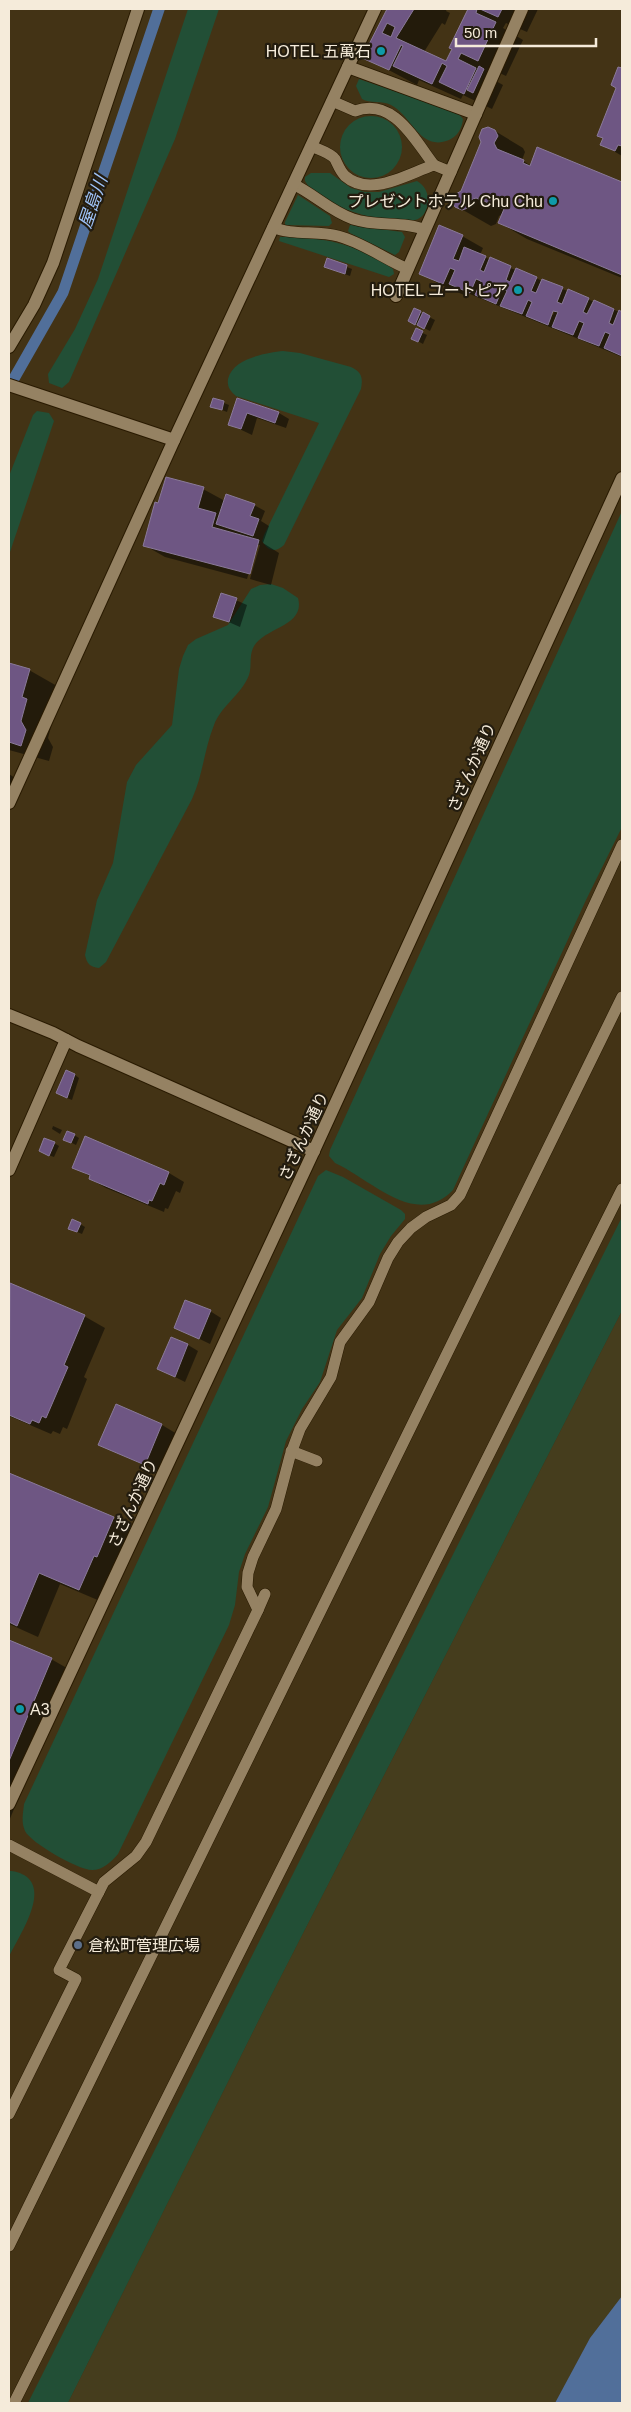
<svg xmlns="http://www.w3.org/2000/svg" width="631" height="2412" font-family="Helvetica,'Noto Sans JP',sans-serif">
<style>
.green{fill:#224f36}
.sand{fill:#453d1d}
.water{fill:#516f9a}
.shadow{fill:#0007;fill-rule:evenodd}
.building{fill:#6e5683;stroke:#8a7a99;fill-rule:evenodd}
.lines{fill:none;stroke-linecap:round;stroke-linejoin:round}
.lane-casing{stroke:#291a00;stroke-width:12}
.street-casing{stroke:#291a00;stroke-width:14}
.secondary-casing{stroke:#291a00;stroke-width:14}
.lane{stroke:#958263;stroke-width:11}
.street{stroke:#958263;stroke-width:12}
.secondary{stroke:#958263;stroke-width:12}
.culture-dot{fill:#0f9aa8;stroke:#231c0f;stroke-width:2}
.service-dot{fill:#5c6f8a;stroke:#231c0f;stroke-width:2}
.labels{text-anchor:middle;stroke-width:4.5;stroke-linejoin:round;paint-order:stroke}
.poi-label{font-size:16px;fill:#f5ebda;stroke:#231c0f;text-anchor:end}
.street-label{font-size:16px;fill:#f5ebda;stroke:#231c0f}
.water-label{font-size:18px;font-style:italic;fill:#9fc3f8;stroke:#231c0f}
</style>
<rect width="100%" height="100%" fill="#433315"/>
<g class="green">
<path d="M188,9h31l-44,130 -106,243 -7,6 -13,-5 -1,-9 27,-45 23,-50z"/>
<path d="M359,79l99,34 5,6c-1,9 -5,17 -14,21 -29,12 -37,-24 -58,-35 -9,-5 -21,-1 -29,-6l-6,-13z"/>
<circle cx="371" cy="147" r="31"/>
<path d="M311,173h19l21,15 14,4h14l38,-11c17,9 13,36 -2,39 -28,5 -96,-12 -110,-39v-4z"/>
<path d="M298,195l32,21 2,7 -3,3 -44,-1v-3z"/>
<path d="M350,225l52,7 3,5 -6,15 -4,3 -45,-22 -2,-2z"/>
<path d="M280,237c41,-1 79,7 113,32l1,5 -5,3 -110,-36z"/>
<path d="M283,351l17,2 51,14c11,5 12,11 10,22l-77,156c-9,8 -16,6 -22,-4l2,-6 55,-112 -83,-27c-6,-5 -9,-9 -8,-17 5,-21 38,-26 55,-28z"/>
<path d="M37,411l12,2 5,8 -45,134v-79l24,-61z"/>
<path d="M622,511v316l-36,73 -133,290c-37,39 -81,-10 -118,-27l-6,-7 1,-6z"/>
<path d="M271,584l12,4 15,10c8,29 -35,29 -45,50 -4,9 -1,18 -4,27 -7,19 -28,31 -35,50 -10,25 -11,50 -22,74l-86,163 -7,6c-9,-1 -12,-4 -14,-13l12,-55 16,-37 14,-81 9,-17 36,-40 7,-56 4,-13 5,-11 8,-6 32,-14 23,-36 9,-4z"/>
<path d="M326,1170l17,7 58,33 4,4v5l-14,17 -11,18 -18,44 -25,32 -17,52 -18,27 -16,32 -18,66 -23,47 -6,18 -4,33 -6,20 -111,229c-7,8 -15,16 -26,16 -14,0 -61,-27 -67,-39 -4,-9 -2,-17 -1,-27l294,-628z"/>
<path d="M622,1217v94l-355,693 -199,399h-40z"/>
<path d="M9,1871c6,0 9,1 15,4 27,16 -6,62 -15,82z"/>
</g>
<path class="sand" d="M622,1311v985l-32,42 -35,65h-487l199,-399z"/>
<g class="water">
<path d="M153,9h12l-97,286 -53,93 -6,-3v-9l49,-86z"/>
<path d="M622,2296v107h-67l35,-65z"/>
</g>
<g class="shadow">
<path d="M388,9h59l-1,2 4,2 -5,12 -3,-2 -18,29 23,11 26,-54h65l-11,23 -21,-9 -3,5 20,12 -17,36 -17,-8 -2,8 16,9 -11,24 -29,-14 -2,4 -42,-19 -2,5 -53,-28z"/>
<path d="M619,68l3,2v86l-20,-12 16,-56z"/>
<path d="M495,131l28,17 2,4 -3,8 9,6 7,-17 84,35v94l-95,-39 -27,-16 3,-9 -4,2 -3,8 -5,2 -35,-20z"/>
<path d="M462,236l21,12 -3,7 11,5 131,53v44l-157,-65 -1,3 -23,-10 -21,-12zM557,305l-4,10h-3z"/>
<path d="M328,260l24,9 -2,7 -24,-9z"/>
<path d="M415,310l20,10 -5,11 -16,-8z"/>
<path d="M416,330l11,5 -4,9 -11,-6z"/>
<path d="M238,399l41,14 10,6 -3,9 -29,-10 -5,17 -23,-11z"/>
<path d="M224,403l5,2 -2,7 -15,-6z"/>
<path d="M203,489l22,12 29,4 11,6 -4,10 8,5 -6,17 16,10 -8,32 -21,-6 10,-34h-3l-10,34 -82,-22 -21,-12z"/>
<path d="M222,594l25,11 -7,22 -25,-11z"/>
<path d="M9,664l20,6 28,16 -3,30 -6,22 5,9 -4,14 -40,-11z"/>
<path d="M9,774l6,4 -6,22z"/>
<path d="M75,1075l4,3 -7,22 -10,-4z"/>
<path d="M53,1126l9,4 -2,4 -8,-5z"/>
<path d="M74,1135l5,3 -3,7 -6,-3z"/>
<path d="M86,1138l83,35 15,9 -4,11 -4,-2 -8,18 -3,-1 -1,4 -58,-24 -16,-9 1,-2 -17,-10z"/>
<path d="M54,1143l5,3 -5,11 -9,-3z"/>
<path d="M80,1224l5,3 -3,7 -7,-3z"/>
<path d="M11,1285l73,31 21,12 -21,49 3,2 -20,50 -4,-2 -3,7 -7,-3 -2,3 -42,-18v-127z"/>
<path d="M210,1311l11,7 -11,26 -35,-17z"/>
<path d="M188,1345l10,6 -13,31 -26,-13z"/>
<path d="M162,1425l15,9 -16,39 -61,-28z"/>
<path d="M9,1474l104,44 20,12 -33,71 -40,-17 -22,53 -29,-13z"/>
<path d="M9,1641l42,18 21,12 -63,150z"/>
</g>
<g class="building">
<path d="M387,9h27l-18,29 50,23 6,-12 -3,-1 19,-39h9l-1,4 20,9 -18,39 -17,-8 -3,6 18,9 -12,26 -25,-12 8,-16 -5,-3 -10,21 -39,-18 10,-20 -2,-1 -12,25 -27,-12zM387,23l8,4 -4,10 -9,-4z"/>
<path d="M480,9h22l-4,8z"/>
<path d="M479,66l5,3 -11,24 -6,-3z"/>
<path d="M618,67l4,1v78l-4,-1 -3,6 -15,-6 3,-7 -6,-2 19,-48 -5,-3z"/>
<path d="M488,127l7,3 3,6 -4,7 3,6 27,11 -1,3 7,3 7,-19 85,35v93l-124,-52 6,-14 -28,-11 -5,2 -3,8 -6,2 -7,-3 -3,-5 4,-8 5,-3 20,-49 -2,-5 3,-8z"/>
<path d="M439,225l24,10 -10,24 6,2 5,-14 22,9 -6,14 4,2 6,-15 21,9 -5,14 4,2 6,-14 21,9 -6,14 5,2 6,-14 21,8 -6,15 5,2 6,-15 21,9 -6,14 4,2 7,-14 20,9 -5,14 4,2 6,-15 3,2v44l-18,-8 6,-14 -5,-2 -6,14 -21,-8 6,-15 -5,-2 -6,14 -21,-8 6,-15 -5,-1 -5,14 -22,-9 6,-14 -4,-2 -6,14 -22,-8 7,-15 -5,-2 -6,15 -21,-9 6,-14 -5,-2 -6,14 -21,-9 6,-14 -5,-2 -7,16 -24,-10z"/>
<path d="M327,258l20,7 -2,9 -21,-7z"/>
<path d="M414,308l7,3 -6,14 -7,-4z"/>
<path d="M423,312l7,4 -6,13 -7,-4z"/>
<path d="M416,328l7,3 -5,11 -7,-3z"/>
<path d="M213,398l11,3 -2,9 -12,-3z"/>
<path d="M237,398l42,14 -4,11 -28,-10 -6,16 -13,-4z"/>
<path d="M166,477l38,10 -6,21 18,5 -4,14 47,13 -9,34 -107,-28 12,-44 3,1z"/>
<path d="M226,494l29,10 -5,12 9,3 -6,17 -37,-12z"/>
<path d="M221,593l16,5 -8,24 -16,-5z"/>
<path d="M9,663l21,6 -8,28 5,2 -6,22 5,9 -5,16 -12,-4z"/>
<path d="M66,1070l9,4 -8,24 -11,-5z"/>
<path d="M67,1131l8,3 -4,9 -8,-3z"/>
<path d="M85,1136l84,36 -5,13 -4,-2 -8,18 -3,-1 -1,4 -59,-25 1,-4 -18,-7z"/>
<path d="M44,1138l11,4 -6,14 -10,-5z"/>
<path d="M72,1219l9,4 -4,9 -9,-3z"/>
<path d="M10,1283l75,32 -21,50 4,2 -22,51 -4,-2 -3,7 -7,-3 -2,4 -21,-9z"/>
<path d="M185,1300l26,10 -12,29 -25,-11z"/>
<path d="M171,1337l17,7 -13,33 -18,-8z"/>
<path d="M116,1404l46,20 -17,41 -47,-20z"/>
<path d="M9,1473l105,44 -17,40 -3,-1 -15,34 -40,-17 -22,53 -8,-4z"/>
<path d="M9,1640l43,18 -43,103z"/>
</g>
<g class="lines">
<g class="lane-casing">
<g id="lane">
<path d="M332,101l23,10c38,-14 59,28 79,54"/>
<path d="M311,146c6,3 20,7 24,13 3,6 5,12 10,17 25,22 62,-2 89,-11l17,7"/>
<path d="M293,184c21,10 37,27 60,35 24,8 52,2 72,11"/>
<path d="M273,227c19,9 44,3 65,9 26,7 46,23 70,33"/>
<path d="M291,1451l26,10"/>
<path d="M258,1610l7,-16"/>
<path d="M9,1845l90,47"/>
<path d="M9,2114l67,-135 -17,-9 45,-88 32,-26 10,-14 112,-232 -11,-23 1,-14 5,-16 23,-48 14,-53 10,-27 31,-52 9,-35 29,-40 19,-44 10,-16 13,-14 15,-11 25,-12 9,-10 162,-350"/>
<path d="M9,2246l613,-1249"/>
<path d="M14,2403l608,-1214"/>
</g>
</g>
<g class="street-casing">
<g id="street">
<path d="M348,67l128,47"/>
<path d="M396,296l126,-287"/>
<path d="M9,347l25,-42 19,-42 85,-254"/>
<path d="M9,385l165,55"/>
<path d="M9,803l165,-363 201,-431"/>
<path d="M9,1015l44,18 25,13 236,105"/>
<path d="M9,1170l57,-130"/>
</g>
</g>
<g class="secondary-casing">
<path id="secondary" d="M9,1804l302,-647 311,-679"/>
</g>
<use href="#lane" class="lane"/>
<use href="#street" class="street"/>
<use href="#secondary" class="secondary"/>
</g>
<g class="culture-dot">
<circle cx="381" cy="51" r="5"/>
<circle cx="553" cy="201" r="5"/>
<circle cx="518" cy="290" r="5"/>
<circle cx="20" cy="1709" r="5"/>
</g>
<circle class="service-dot" cx="78" cy="1945" r="5"/>
<g class="labels">
<g class="poi-label">
<text x="371" y="57">HOTEL 五萬石</text>
<text x="543" y="207">プレゼントホテル Chu Chu</text>
<text x="508" y="296">HOTEL ユートピア</text>
<text x="30" y="1715" text-anchor="start">A3</text>
<text x="88" y="1951" text-anchor="start">倉松町管理広場</text>
</g>
<g class="street-label">
<text transform="translate(471 767) rotate(-66)" y="6">さざんか通り</text>
<text transform="translate(303 1136) rotate(-65)" y="6">さざんか通り</text>
<text transform="translate(132 1503) rotate(-65)" y="6">さざんか通り</text>
</g>
<g class="water-label">
<text transform="translate(93 202) rotate(-71)" y="6">屋島川</text>
</g>
</g>
<rect width="631" height="2412" fill="none" stroke="#f5ebda" stroke-width="20"/>
<path d="M456 38v8h140v-8" fill="none" stroke="#f5ebda" stroke-width="2.5"/>
<text x="464" y="38" font-size="15" fill="#f5ebda" stroke="#231c0f" stroke-width="4" paint-order="stroke">50 m</text>
</svg>
